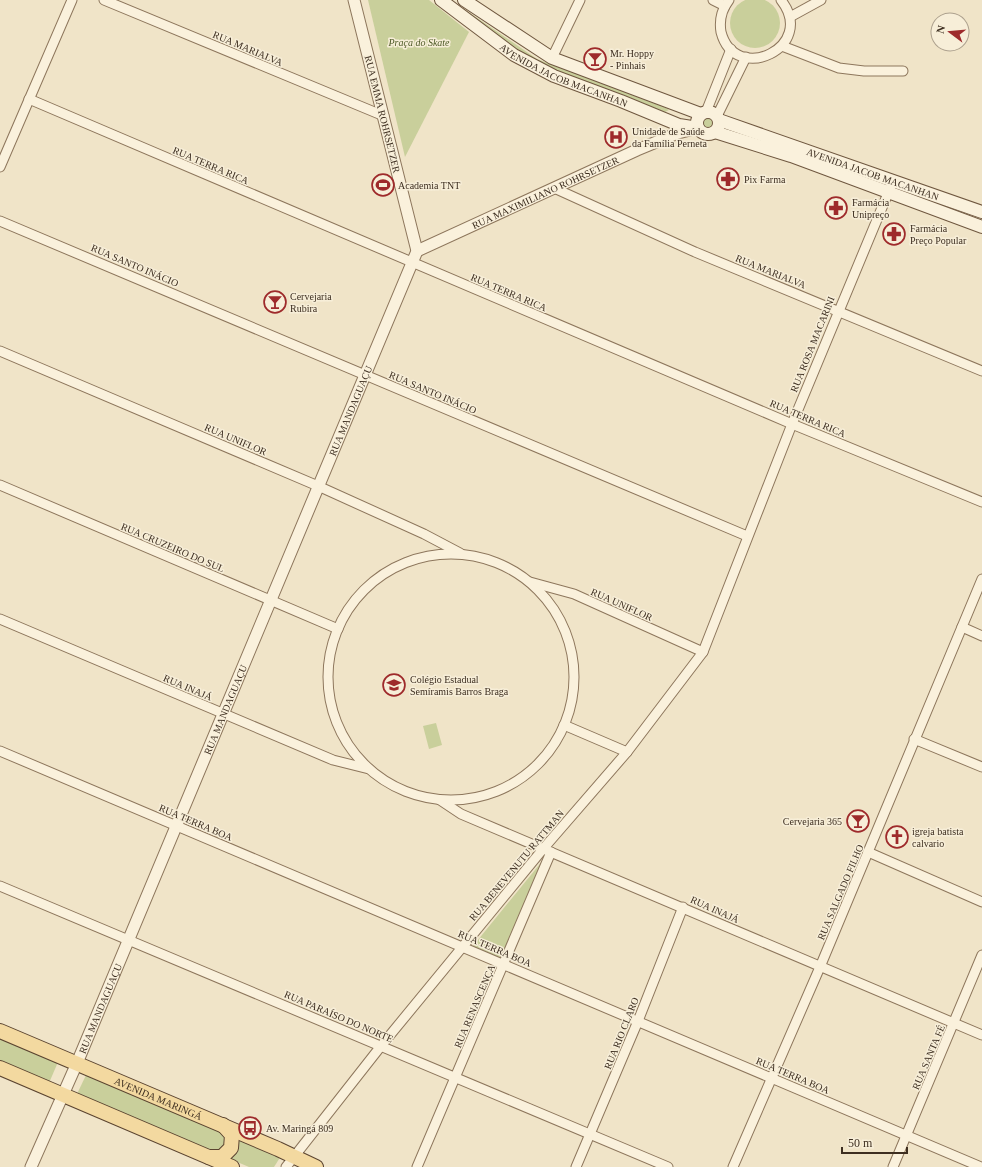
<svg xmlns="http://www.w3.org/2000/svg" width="982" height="1167" font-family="'Times New Roman',serif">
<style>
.green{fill:#c9cf9b}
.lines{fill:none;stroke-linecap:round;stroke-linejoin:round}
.minor-casing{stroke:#8d765c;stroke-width:11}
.tertiary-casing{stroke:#8d765c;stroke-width:13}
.secondary-casing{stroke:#6f573f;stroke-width:14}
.primary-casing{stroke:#5b4430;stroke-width:16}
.minor{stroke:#faf1dc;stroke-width:9}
.tertiary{stroke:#faf1dc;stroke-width:11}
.secondary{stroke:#faf1dc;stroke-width:12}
.primary{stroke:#f3d9a0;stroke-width:14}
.labels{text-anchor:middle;stroke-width:3;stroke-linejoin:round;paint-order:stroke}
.park-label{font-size:10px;font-style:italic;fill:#4d5a26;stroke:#f7eed8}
.street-label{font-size:10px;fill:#3d2e20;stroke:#f7eed8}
.poi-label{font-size:10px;fill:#3d2e20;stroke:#f7eed8;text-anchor:start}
</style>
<rect width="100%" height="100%" fill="#f0e4c8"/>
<g class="green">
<circle cx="755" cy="23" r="25"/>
<path d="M368,0h61l40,32 -64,125z"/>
<path d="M451,0l86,59 129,49 3,2 -4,2 -41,-17 -4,1c-30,-11 -63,-21 -91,-37 -27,-17 -54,-38 -78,-59z"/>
<circle cx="707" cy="122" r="6"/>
<path d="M436,723l6,22 -13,4 -6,-23z"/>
<path d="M548,854l-44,106 -31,-14z"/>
<path d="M0,1039l58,23 -9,21 -49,-21z"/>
<path d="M87,1073l194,83 -7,11h-25l-172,-73z"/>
</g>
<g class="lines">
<g class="minor-casing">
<g id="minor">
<path d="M104,0l280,116"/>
<path d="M713,0l12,6"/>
<path d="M729,0c-7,9 -10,20 -8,32 14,54 97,15 60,-32"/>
<path d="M790,17l31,-17"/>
<path d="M782,46l57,22 25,3h39"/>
<path d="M552,58l28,-58"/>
<path d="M29,99l763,325 190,78"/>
<path d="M706,112l25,-63"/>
<path d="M717,116l29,-59"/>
<path d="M0,167l72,-167"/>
<path d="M554,188l141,64 287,119"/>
<path d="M0,221l747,315"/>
<path d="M0,351l318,135 106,48 36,19"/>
<path d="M0,485l338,144"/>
<circle cx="451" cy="677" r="123"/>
<path d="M530,582l44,12 129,58"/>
<path d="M0,619l333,141 36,9"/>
<path d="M962,627l20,9"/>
<path d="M564,725l63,27"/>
<path d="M914,739l68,28"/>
<path d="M0,751l981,416"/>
<path d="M440,800l21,14 521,221"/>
<path d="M868,852l114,50"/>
<path d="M0,886l668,281"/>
<path d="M286,1167l95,-121 162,-197 84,-97 76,-100 89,-228 99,-238"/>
<path d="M417,1167l134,-315"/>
<path d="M576,1167l62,-146 45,-114"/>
<path d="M733,1167l87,-200 162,-388"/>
<path d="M893,1167l89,-212"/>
</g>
</g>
<g class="tertiary-casing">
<g id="tertiary">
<path id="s1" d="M417,251l220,-101 41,-17 20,-5"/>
<path id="s2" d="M31,1167l46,-104 340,-812 -63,-251"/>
</g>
</g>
<g class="secondary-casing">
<g id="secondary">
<path id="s3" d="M441,0l73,55 40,21 67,25 58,24 19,3"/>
<path d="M464,0l88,58 149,56"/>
<circle cx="708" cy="123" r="11"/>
<path id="s4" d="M719,120l263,92"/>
<path d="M715,132l76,24 191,71"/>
</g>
</g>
<g class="primary-casing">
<g id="primary">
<path id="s5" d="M0,1031l278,118 38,18"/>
<path d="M0,1068l232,99"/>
<path d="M209,1157h13l9,-9 1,-13 -9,-10"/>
</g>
</g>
<use href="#minor" class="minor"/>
<use href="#tertiary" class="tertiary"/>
<use href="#secondary" class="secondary"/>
<use href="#primary" class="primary"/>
</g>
<defs>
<g id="bar-ring" transform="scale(1.15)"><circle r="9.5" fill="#f7eed8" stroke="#9e2a2b" stroke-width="1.5"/><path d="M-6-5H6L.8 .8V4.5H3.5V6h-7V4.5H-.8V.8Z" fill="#9e2a2b"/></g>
<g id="hospital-ring" transform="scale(1.15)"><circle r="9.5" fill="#f7eed8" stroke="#9e2a2b" stroke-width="1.5"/><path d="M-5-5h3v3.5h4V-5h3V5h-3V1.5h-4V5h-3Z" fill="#9e2a2b"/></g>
<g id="pharmacy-ring" transform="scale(1.15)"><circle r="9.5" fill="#f7eed8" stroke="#9e2a2b" stroke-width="1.5"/><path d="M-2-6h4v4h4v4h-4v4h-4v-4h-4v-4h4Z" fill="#9e2a2b"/></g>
<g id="stadium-ring" transform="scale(1.15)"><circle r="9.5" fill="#f7eed8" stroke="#9e2a2b" stroke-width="1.5"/><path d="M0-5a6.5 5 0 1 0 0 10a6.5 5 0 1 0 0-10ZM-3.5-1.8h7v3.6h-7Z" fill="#9e2a2b"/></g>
<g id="school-ring" transform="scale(1.15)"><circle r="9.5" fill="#f7eed8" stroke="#9e2a2b" stroke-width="1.5"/><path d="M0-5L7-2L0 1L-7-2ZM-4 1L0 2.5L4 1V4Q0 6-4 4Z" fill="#9e2a2b"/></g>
<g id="church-ring" transform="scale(1.15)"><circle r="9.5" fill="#f7eed8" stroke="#9e2a2b" stroke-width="1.5"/><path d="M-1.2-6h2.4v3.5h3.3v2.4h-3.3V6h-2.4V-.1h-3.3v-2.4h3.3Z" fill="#9e2a2b"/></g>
<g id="bus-ring" transform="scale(1.15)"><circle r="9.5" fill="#f7eed8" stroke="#9e2a2b" stroke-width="1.5"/><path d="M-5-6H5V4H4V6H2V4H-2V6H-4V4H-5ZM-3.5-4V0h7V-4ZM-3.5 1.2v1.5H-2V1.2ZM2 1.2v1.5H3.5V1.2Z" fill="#9e2a2b"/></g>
</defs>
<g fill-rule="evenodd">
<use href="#bar-ring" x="595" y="59"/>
<use href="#hospital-ring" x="616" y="137"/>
<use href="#pharmacy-ring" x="728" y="179"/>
<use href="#stadium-ring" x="383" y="185"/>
<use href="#pharmacy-ring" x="836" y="208"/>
<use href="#pharmacy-ring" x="894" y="234"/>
<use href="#bar-ring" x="275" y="302"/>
<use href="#school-ring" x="394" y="685"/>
<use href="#bar-ring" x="858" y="821"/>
<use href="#church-ring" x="897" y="837"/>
<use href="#bus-ring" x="250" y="1128"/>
</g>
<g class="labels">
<g class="park-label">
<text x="419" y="46">Praça do Skate</text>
</g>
<g class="street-label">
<text transform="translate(248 48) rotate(23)" y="4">RUA MARIALVA</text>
<text dy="4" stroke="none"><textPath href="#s3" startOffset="145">AVENIDA JACOB MACANHAN</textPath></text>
<text transform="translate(383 114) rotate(76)" y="4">RUA EMMA ROHRSETZER</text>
<text transform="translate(211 165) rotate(23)" y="4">RUA TERRA RICA</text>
<text dy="4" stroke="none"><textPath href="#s4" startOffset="163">AVENIDA JACOB MACANHAN</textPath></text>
<text dy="4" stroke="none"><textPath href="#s1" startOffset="141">RUA MAXIMILIANO ROHRSETZER</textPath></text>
<text transform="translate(135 265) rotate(23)" y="4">RUA SANTO INÁCIO</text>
<text transform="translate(771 271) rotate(22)" y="4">RUA MARIALVA</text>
<text transform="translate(509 292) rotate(23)" y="4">RUA TERRA RICA</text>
<text transform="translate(812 344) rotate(-68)" y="4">RUA ROSA MACARINI</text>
<text transform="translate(433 392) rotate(23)" y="4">RUA SANTO INÁCIO</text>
<text dy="4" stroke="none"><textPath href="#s2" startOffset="821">RUA MANDAGUAÇU</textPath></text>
<text transform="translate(808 418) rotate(23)" y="4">RUA TERRA RICA</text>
<text transform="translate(236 439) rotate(23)" y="4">RUA UNIFLOR</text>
<text transform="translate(173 547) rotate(23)" y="4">RUA CRUZEIRO DO SUL</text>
<text transform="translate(622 604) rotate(24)" y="4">RUA UNIFLOR</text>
<text transform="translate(188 687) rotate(23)" y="4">RUA INAJÁ</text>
<text dy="4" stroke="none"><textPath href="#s2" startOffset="497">RUA MANDAGUAÇU</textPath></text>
<text transform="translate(196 822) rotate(23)" y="4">RUA TERRA BOA</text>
<text transform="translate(516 865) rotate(-50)" y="4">RUA BENEVENUTU RATTMAN</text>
<text transform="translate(840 892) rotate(-67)" y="4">RUA SALGADO FILHO</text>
<text transform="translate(715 909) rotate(24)" y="4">RUA INAJÁ</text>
<text transform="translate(495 948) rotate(23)" y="4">RUA TERRA BOA</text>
<text transform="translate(474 1006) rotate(-67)" y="4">RUA RENASCENÇA</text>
<text dy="4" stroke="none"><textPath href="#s2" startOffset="173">RUA MANDAGUAÇU</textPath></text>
<text transform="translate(339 1016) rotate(23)" y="4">RUA PARAÍSO DO NORTE</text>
<text transform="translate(621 1033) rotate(-68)" y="4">RUA RIO CLARO</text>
<text transform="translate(928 1057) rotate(-67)" y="4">RUA SANTA FÉ</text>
<text transform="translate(793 1075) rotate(23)" y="4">RUA TERRA BOA</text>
<text dy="4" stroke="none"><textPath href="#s5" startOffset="172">AVENIDA MARINGÁ</textPath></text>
</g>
<g class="poi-label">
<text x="610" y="57">Mr. Hoppy<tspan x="610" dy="12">- Pinhais</tspan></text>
<text x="632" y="135">Unidade de Saúde<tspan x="632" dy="12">da Família Perneta</tspan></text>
<text x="744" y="183">Pix Farma</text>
<text x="398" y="189">Academia TNT</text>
<text x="852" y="206">Farmácia<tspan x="852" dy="12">Unipreço</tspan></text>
<text x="910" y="232">Farmácia<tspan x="910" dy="12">Preço Popular</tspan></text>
<text x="290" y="300">Cervejaria<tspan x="290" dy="12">Rubira</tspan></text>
<text x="410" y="683">Colégio Estadual<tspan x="410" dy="12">Semíramis Barros Braga</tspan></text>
<text x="842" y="825" text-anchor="end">Cervejaria 365</text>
<text x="912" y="835">igreja batista<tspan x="912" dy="12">calvario</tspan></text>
<text x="266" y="1132">Av. Maringá 809</text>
</g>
</g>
<g transform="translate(950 32) rotate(286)"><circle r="19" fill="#f7eed8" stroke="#ada18e"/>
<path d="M0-3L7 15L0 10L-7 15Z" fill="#9e2a2b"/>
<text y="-6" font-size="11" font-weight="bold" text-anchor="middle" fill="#3d2e20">N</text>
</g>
<path d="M842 1147v6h65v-6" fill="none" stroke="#3d2e20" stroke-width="2"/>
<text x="848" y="1147" font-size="12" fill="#3d2e20" stroke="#f7eed8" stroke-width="3" paint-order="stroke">50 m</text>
</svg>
